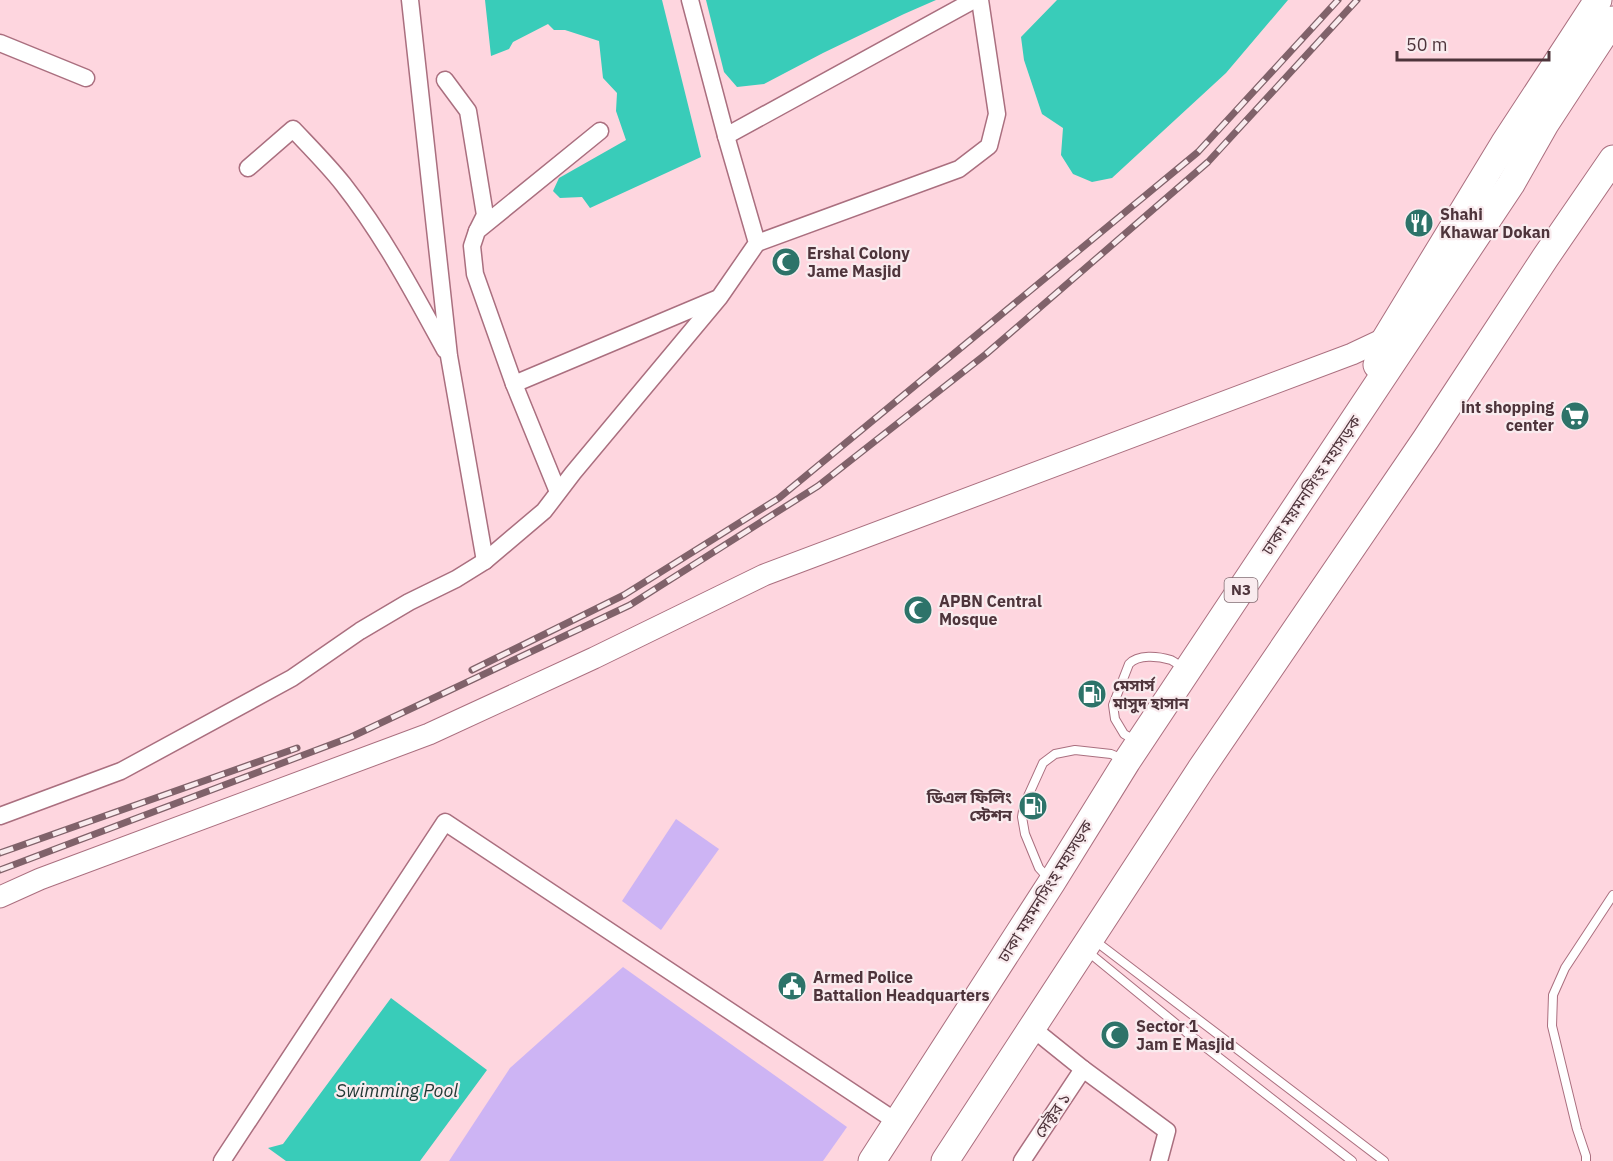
<svg xmlns="http://www.w3.org/2000/svg" width="1613" height="1161" font-family="'IBM Plex Sans','Noto Sans Bengali',sans-serif">
<style>
.green{fill:#cdb4f4}
.water{fill:#39ccb9}
.lines{fill:none;stroke-linecap:round;stroke-linejoin:round}
.service-casing{stroke:#aa6f7f;stroke-width:10}
.minor-casing{stroke:#aa6f7f;stroke-width:19}
.tertiary-casing{stroke:#aa6f7f;stroke-width:23}
.trunk-casing{stroke:#aa6f7f;stroke-width:29}
.service{stroke:#fff;stroke-width:8}
.minor{stroke:#fff;stroke-width:16}
.tertiary{stroke:#fff;stroke-width:21}
.trunk{stroke:#fff;stroke-width:27}
.rail-casing{stroke:#80626a;stroke-width:7}
.rail{stroke:#f9ebee;stroke-width:4.5;stroke-dasharray:14;stroke-linecap:butt}
.labels{text-anchor:middle;stroke-width:4.5;stroke-linejoin:round;paint-order:stroke}
.shield{fill:#f9ebee;stroke:#816b71;stroke-width:1.5}
.shield-label{font-size:15px;font-weight:bold;fill:#4e343b}
.poi-label{font-size:16px;font-weight:bold;fill:#4e343b;stroke:#f9ebee;text-anchor:start}
.street-label{font-size:16px;fill:#4e343b;stroke:#f9ebee}
.water-label{font-size:18px;font-style:italic;fill:#233a36;stroke:#f9ebee}
</style>
<rect width="100%" height="100%" fill="#fed6df"/>
<g class="green">
<path d="M676,819l43,30 -58,81 -39,-29z"/>
<path d="M623,967l224,160 -24,34h-374l61,-93z"/>
</g>
<g class="water">
<path d="M485,0h177l39,157 -111,51 -8,-11 -22,1 -7,-7 6,-13 67,-38 -10,-29 1,-18 -14,-15 -4,-37 -34,-11h-11l-6,-6 -35,18 -4,7 -18,7z"/>
<path d="M706,0h230l-32,14 -81,39 -59,31 -27,3 -13,-15z"/>
<path d="M1057,0h231l-62,73 -114,105 -20,4 -19,-8 -12,-19 2,-27 -21,-14 -18,-54 -3,-23z"/>
<path d="M391,998l96,72 -67,91h-134l-18,-13 15,-4z"/>
</g>
<g class="lines">
<g class="service-casing">
<g id="service">
<path d="M1136,741l-12,-7 -9,-15 -2,-14 16,-41c9,-10 29,-8 42,-4 4,2 9,6 13,8"/>
<path d="M1049,879l-10,-11 -14,-34 -3,-17 2,-12 19,-42 12,-9 20,-4 36,4 12,5"/>
<path d="M1094,940l290,221"/>
<path d="M1087,951l99,81 166,129"/>
<path d="M1586,1161v-5l-9,-27 -25,-103 1,-31 12,-27 48,-73"/>
</g>
</g>
<g class="minor-casing">
<g id="minor">
<path d="M410,0l39,356 36,205"/>
<path d="M0,43l86,35"/>
<path d="M445,80l23,31 17,104 -8,16"/>
<path d="M726,136l248,-136"/>
<path d="M248,168l45,-39c17,18 35,36 50,55 40,51 71,109 102,166"/>
<path d="M757,243l202,-74 30,-23 8,-32 -17,-114"/>
<path d="M514,384l202,-85"/>
<path d="M558,492l-44,-108 -39,-110 -3,-28 5,-15 123,-100"/>
<path d="M0,816l121,-45 171,-93 68,-47 49,-29 47,-23 29,-18 59,-50 29,-38 146,-175 38,-55 -31,-107 -36,-136"/>
<path d="M1032,1028l51,41 84,62 -8,30"/>
<path d="M222,1161l223,-339 452,300"/>
<path d="M1022,1161l61,-92"/>
</g>
</g>
<g class="tertiary-casing">
<path id="tertiary" d="M0,897l40,-18 389,-145 165,-76 170,-83 588,-221 34,-16"/>
</g>
<g class="trunk-casing">
<g id="trunk">
<path d="M1377,365l9,-27 118,-194 94,-144"/>
<path d="M872,1161l180,-279 75,-121 384,-577 34,-60 68,-104"/>
<path d="M945,1161l256,-392 225,-330 119,-181 68,-99"/>
</g>
</g>
<use href="#service" class="service"/>
<use href="#minor" class="minor"/>
<use href="#tertiary" class="tertiary"/>
<use href="#trunk" class="trunk"/>
<g class="rail-casing">
<g id="rail">
<path d="M472,670l152,-75 155,-97 419,-346 140,-152"/>
<path d="M0,853l297,-105"/>
<path d="M0,870l351,-133 279,-132 188,-119 168,-132 222,-192 149,-162"/>
</g>
</g>
<use href="#rail" class="rail"/>
</g>
<defs>
<g id="restaurant-disc" transform="scale(1.5)"><circle r="9.5" fill="#2d7369" stroke="#f9ebee"/><path d="M-5-6h1v4h1v-4h1v4h1v-4h1v5L-1.5 .5V6h-2V.5L-5-1ZM5-6V6H3V1.5H1.5Q1.5-4 5-6Z" fill="#fff"/></g>
<g id="mosque-disc" transform="scale(1.5)"><circle r="9.5" fill="#2d7369" stroke="#f9ebee"/><path d="M3.5-4.9A6 6 0 1 0 3.5 4.9A5 5 0 1 1 3.5-4.9Z" fill="#fff"/></g>
<g id="supermarket-disc" transform="scale(1.5)"><circle r="9.5" fill="#2d7369" stroke="#f9ebee"/><path d="M-6-5.5h2.5l.6 2H6L4.5 2H-2.5L-4.4-4H-6ZM-1.5 3.2a1.3 1.3 0 1 0 .1 0ZM3 3.2a1.3 1.3 0 1 0 .1 0Z" fill="#fff"/></g>
<g id="fuel-disc" transform="scale(1.5)"><circle r="9.5" fill="#2d7369" stroke="#f9ebee"/><path d="M-5.5-6h7V0h2V4h1.3V-2.5L3-4.5l.8-.8L6-3V5H2.5V1h-1V6h-7ZM-4.2-4.7v3.2H.2V-4.7Z" fill="#fff"/></g>
<g id="civic-disc" transform="scale(1.5)"><circle r="9.5" fill="#2d7369" stroke="#f9ebee"/><path d="M-.6-6.5H3V-4.5H.6V-3L4-1V1h2V6H-6V1h2V-1L-.6-3ZM-1.2 2.5V6h2.4V2.5Z" fill="#fff"/></g>
</defs>
<g fill-rule="evenodd">
<use href="#restaurant-disc" x="1419" y="223"/>
<use href="#mosque-disc" x="786" y="262"/>
<use href="#supermarket-disc" x="1575" y="416"/>
<use href="#mosque-disc" x="918" y="610"/>
<use href="#fuel-disc" x="1092" y="694"/>
<use href="#fuel-disc" x="1033" y="806"/>
<use href="#civic-disc" x="792" y="986"/>
<use href="#mosque-disc" x="1115" y="1035"/>
</g>
<g class="labels">
<rect class="shield" x="1224.5" y="578" width="33" height="24" rx="4.5"/>
<g class="shield-label">
<text x="1241" y="595">N3</text>
</g>
<g class="poi-label">
<text x="1440" y="220">Shahi<tspan x="1440" dy="18">Khawar Dokan</tspan></text>
<text x="807" y="259">Ershal Colony<tspan x="807" dy="18">Jame Masjid</tspan></text>
<text x="1554" y="413" text-anchor="end">int shopping<tspan x="1554" dy="18">center</tspan></text>
<text x="939" y="607">APBN Central<tspan x="939" dy="18">Mosque</tspan></text>
<text x="1113" y="691">মেসার্স<tspan x="1113" dy="18">মাসুদ হাসান</tspan></text>
<text x="1012" y="803" text-anchor="end">ডিএল ফিলিং<tspan x="1012" dy="18">স্টেশন</tspan></text>
<text x="813" y="983">Armed Police<tspan x="813" dy="18">Battalion Headquarters</tspan></text>
<text x="1136" y="1032">Sector 1<tspan x="1136" dy="18">Jam E Masjid</tspan></text>
</g>
<g class="street-label">
<text transform="translate(1311 485) rotate(-56)" y="6">ঢাকা ময়মনসিংহ মহাসড়ক</text>
<text transform="translate(1045 891) rotate(-58)" y="6">ঢাকা ময়মনসিংহ মহাসড়ক</text>
<text transform="translate(1052 1115) rotate(-56)" y="6">সেক্টর ১</text>
</g>
<g class="water-label">
<text x="397" y="1097">Swimming Pool</text>
</g>
</g>
<path d="M1397 51v9h152v-9" fill="none" stroke="#4e343b" stroke-width="3"/>
<text x="1406" y="51" font-size="18" fill="#4e343b" stroke="#f9ebee" stroke-width="4.5" paint-order="stroke">50 m</text>
</svg>
